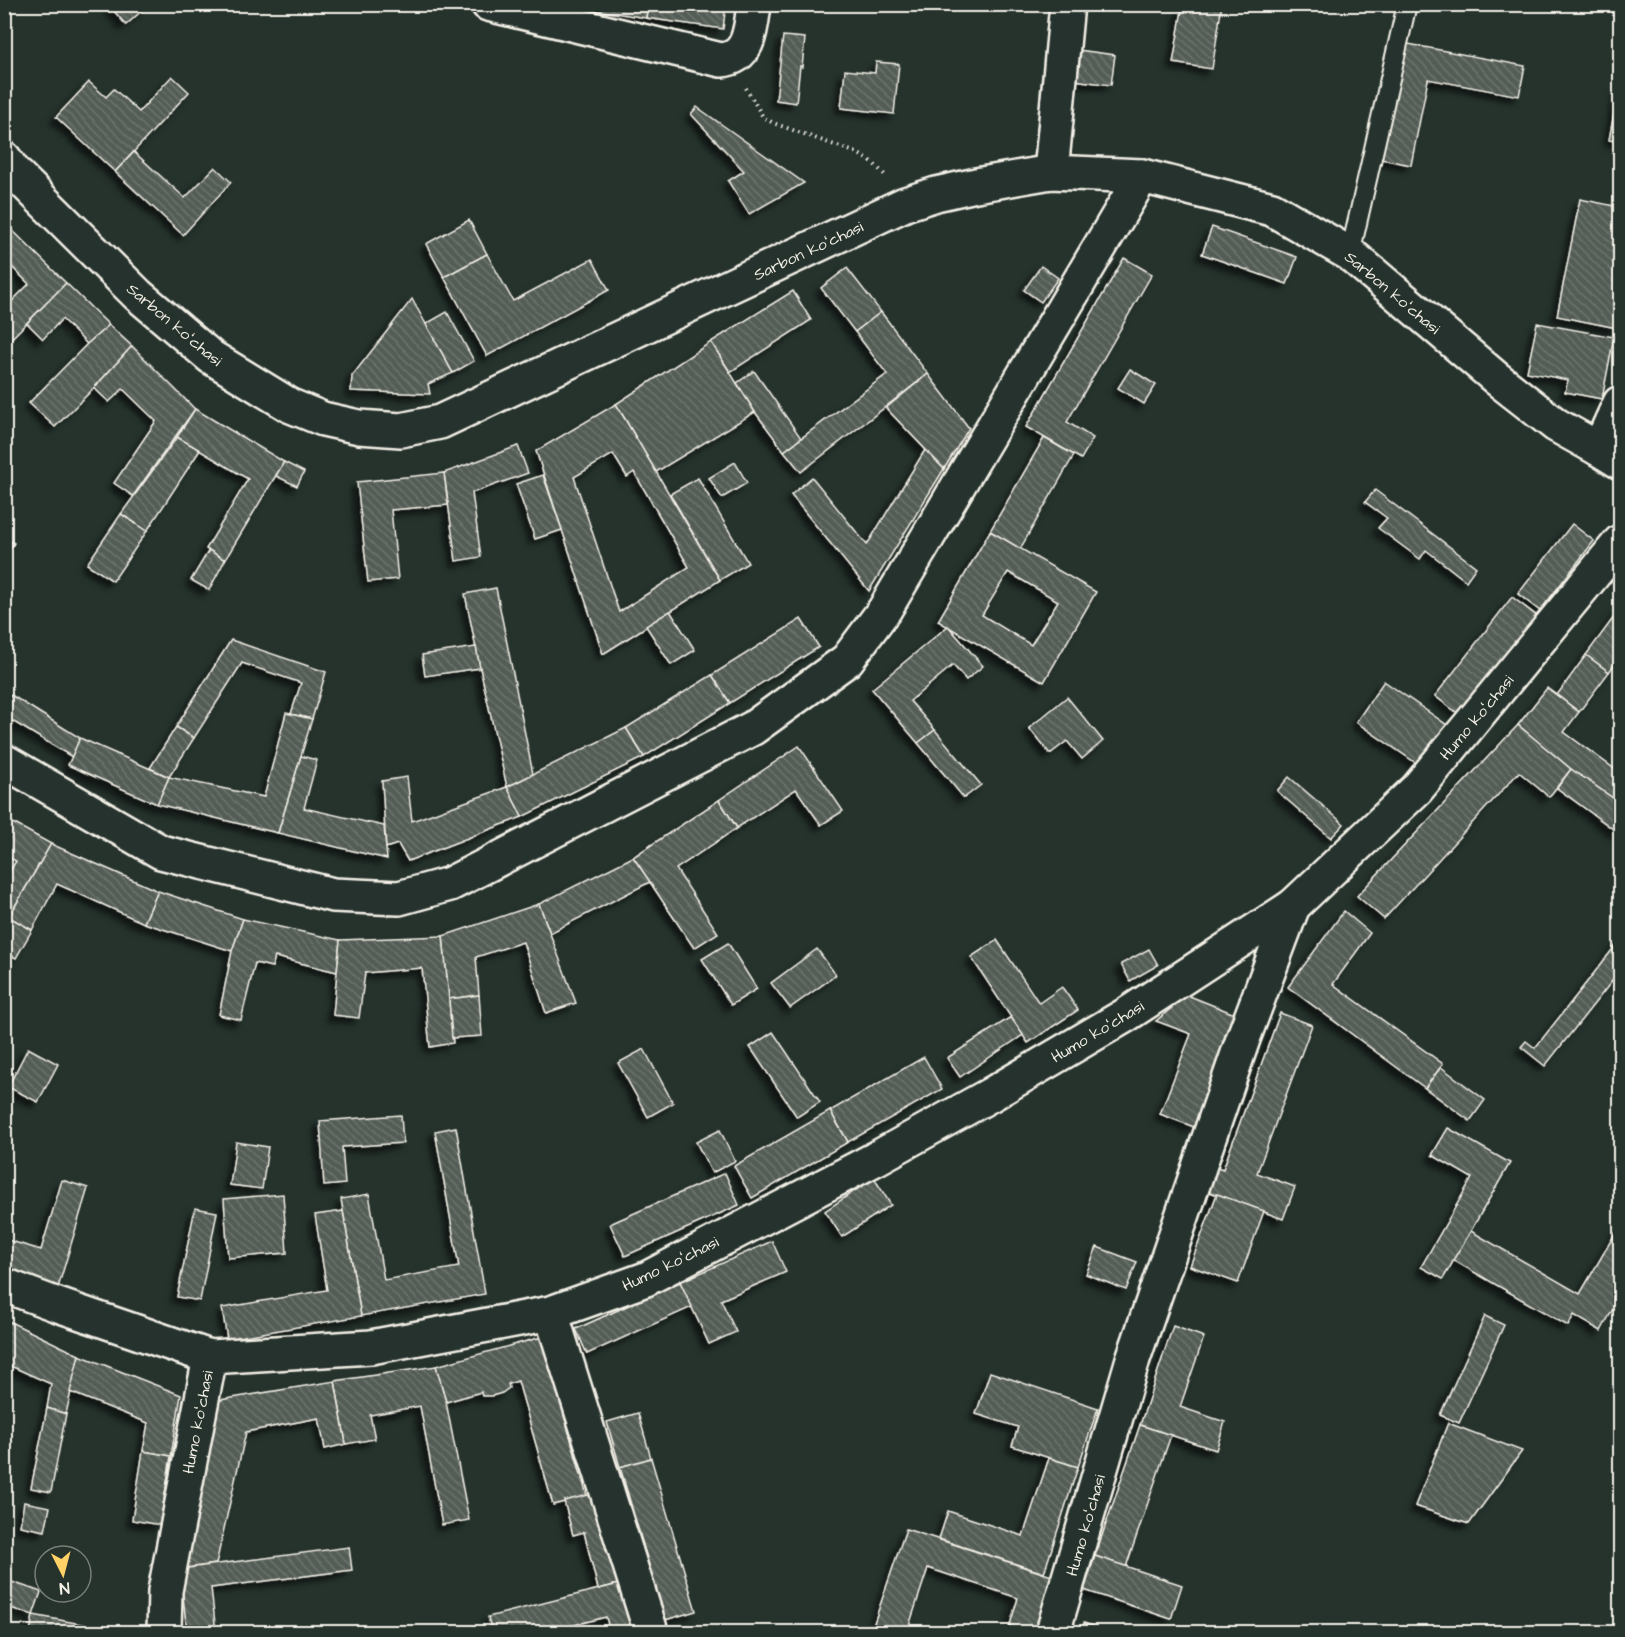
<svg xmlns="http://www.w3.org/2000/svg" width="1625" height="1637" font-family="'Architects Daughter',sans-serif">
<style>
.building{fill:url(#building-back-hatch);stroke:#f4f1e8;stroke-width:1.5;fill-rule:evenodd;filter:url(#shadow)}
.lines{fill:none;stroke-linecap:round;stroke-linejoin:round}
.lane-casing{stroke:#f4f1e8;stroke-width:22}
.street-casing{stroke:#f4f1e8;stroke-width:38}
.secondary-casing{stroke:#f4f1e8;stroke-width:38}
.path{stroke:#f4f1e8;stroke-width:4;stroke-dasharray:1.5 4.5;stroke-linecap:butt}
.lane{stroke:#26332d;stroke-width:18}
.street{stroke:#26332d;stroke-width:33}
.secondary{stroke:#26332d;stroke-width:33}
.labels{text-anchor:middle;stroke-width:5;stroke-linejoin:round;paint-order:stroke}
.street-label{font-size:16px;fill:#f4f1e8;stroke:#26332d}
</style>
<defs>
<pattern id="building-back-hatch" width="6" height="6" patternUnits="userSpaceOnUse" patternTransform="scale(1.5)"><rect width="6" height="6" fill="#525c55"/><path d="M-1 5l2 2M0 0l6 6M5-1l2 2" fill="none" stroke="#6c746d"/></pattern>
<filter id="shadow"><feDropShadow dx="-5.5" dy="5.5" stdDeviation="3" flood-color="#0009"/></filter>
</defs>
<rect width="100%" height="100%" fill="#26332d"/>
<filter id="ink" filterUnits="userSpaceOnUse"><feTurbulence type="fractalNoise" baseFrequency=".0167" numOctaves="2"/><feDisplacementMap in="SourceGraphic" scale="12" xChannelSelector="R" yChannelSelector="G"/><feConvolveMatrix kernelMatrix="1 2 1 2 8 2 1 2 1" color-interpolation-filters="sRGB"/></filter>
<g filter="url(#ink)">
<g class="building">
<path d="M108,4h37l2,2 -21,19z"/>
<path d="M564,4h32l-1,6 -31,-4z"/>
<path d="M596,4h52l-2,14 -51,-8z"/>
<path d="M648,4h78l-3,25 -77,-11z"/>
<path d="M1183,4h39l-10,65 -39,-6z"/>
<path d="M783,36l22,2 -3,29 -2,-1 -4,37 -20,-3z"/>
<path d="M1403,43l122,23 -6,30 -91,-17 -17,86 -30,-6z"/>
<path d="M1078,50l37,5 -4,30 -37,-5z"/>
<path d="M876,62l23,2 -5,50 -53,-6 4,-38 30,3z"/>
<path d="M172,76l17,16 -74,80 -59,-55 33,-35 17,15 8,-8 25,23z"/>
<path d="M1620,82v60l-11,-2z"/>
<path d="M697,107l107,76 -55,31 -21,-33 16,-10 -53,-57z"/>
<path d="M134,152l51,46 30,-31 16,15 -48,53 -68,-63z"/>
<path d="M1580,199l40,8v104l-3,17 -60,-12z"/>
<path d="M469,220l18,34 -43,23 -18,-33z"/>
<path d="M4,222l62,61 -62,63v-37l25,-25 -25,-25z"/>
<path d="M1212,227l85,30 -10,27 -85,-30z"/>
<path d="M487,254l26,47 79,-42 17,31 -122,66 -43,-79z"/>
<path d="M1124,258l28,16 -85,148 26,16 -12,21 -55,-32z"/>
<path d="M1041,266l17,12 -17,24 -17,-12z"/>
<path d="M847,268l34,44 -26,20 -34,-44z"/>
<path d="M66,283l43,42 -22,19 -25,-25 -19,20 -16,-16z"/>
<path d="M793,291l18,29 -81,52 -19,-30z"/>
<path d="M412,299l41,74 -25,11 2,10 -79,-3 1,-15z"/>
<path d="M447,312l27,49 -21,12 -27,-49z"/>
<path d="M881,312l47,62 -127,98 -17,-21 103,-77 -32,-42z"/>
<path d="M1537,323l77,14 -12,62 -37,-7 3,-12 -41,-8z"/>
<path d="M109,325l23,21 -38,42 -39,39 -26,-24 58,-59z"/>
<path d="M711,342l44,70 -99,60 -40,-68z"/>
<path d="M132,346l63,63 -62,87 -19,-13 42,-62 -33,-32 -14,13 -15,-14z"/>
<path d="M1130,369l26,16 -12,19 -26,-16z"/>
<path d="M754,371l47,67 -17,13 -29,-39 -18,-29z"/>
<path d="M928,374l41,54 -25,41 -58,-61z"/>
<path d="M616,404l104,176 -117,74 -67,-203zM613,454l14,23 7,-5 55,95 -70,45 -45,-135z"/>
<path d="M195,409l89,53 -59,98 -19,-11 42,-70 -71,-42z"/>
<path d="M177,437l23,13 -53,81 -26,-17z"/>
<path d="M1044,438l30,17 -54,94 -30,-18z"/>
<path d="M518,446l10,27 -56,20 9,64 -25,4 -12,-88z"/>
<path d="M925,450l19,19 -75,122 -78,-96 21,-18 55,68z"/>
<path d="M284,462l20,10 -7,14 -21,-10z"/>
<path d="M735,462l12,21 -25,15 -13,-20z"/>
<path d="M444,473l4,32 -57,5 7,69 -30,3 -11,-100z"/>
<path d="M543,475l19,55 -27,9 -19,-55z"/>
<path d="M698,478l50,85 -28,17 -50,-86z"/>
<path d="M1375,490l101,77 -10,14 -40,-31 -6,9 -42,-31 9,-10 -22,-16z"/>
<path d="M121,514l26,17 -34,50 -26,-17z"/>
<path d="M1572,524l22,17 -54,70 -22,-17z"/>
<path d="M990,531l106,61 -52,90 -106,-61zM1008,572l50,29 -27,44 -49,-30z"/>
<path d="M4,538l10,5 -10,15z"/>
<path d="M209,550l16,10 -16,30 -18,-10z"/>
<path d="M496,588l37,186 -26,13 -27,-119 -15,-74z"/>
<path d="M1512,597l25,19 -77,99 -25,-19z"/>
<path d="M1620,609v48l-11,15 -23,-17z"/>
<path d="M670,611l25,39 -24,15 -25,-39z"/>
<path d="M801,619l18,28 -89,56 -18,-28z"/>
<path d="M948,626l35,40 -17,14 -13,-15 -43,36 25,29 -17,13 -46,-54z"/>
<path d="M231,640l95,32 -14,47 -21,-5 10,-31 -59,-20 -48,75 -18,-11z"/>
<path d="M476,647l4,21 -55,8 -3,-21z"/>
<path d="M1586,655l23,17 -30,40 -22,-17z"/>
<path d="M712,675l18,28 -86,54 -18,-29z"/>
<path d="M1384,681l63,44 -28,40 -63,-43z"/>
<path d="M1547,688l32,24 -15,20 56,41v30l-49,-34 -53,-44z"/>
<path d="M4,691l7,4 -7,11z"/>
<path d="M11,695l69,43 -8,19 -68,-41v-10z"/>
<path d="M1067,697l36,44 -21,18 -15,-18 -17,13 -21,-26z"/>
<path d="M286,713l26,6 -34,114 -121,-29 12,-27 95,20z"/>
<path d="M1518,725l53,44 -22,28 -30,-25 -135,147 -27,-23z"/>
<path d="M176,727l18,11 -25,39 -19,-9z"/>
<path d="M626,728l18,29 -122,60 -15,-30z"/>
<path d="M935,730l46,55 -17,13 -46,-55z"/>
<path d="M80,738l89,39 -12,27 -89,-39z"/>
<path d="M799,746l44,65 -22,14 -25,-36 -59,39 -18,-28z"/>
<path d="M301,756l16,4 -13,48 80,18 3,33 -109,-26z"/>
<path d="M1571,769l49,34v31l-63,-46z"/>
<path d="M407,777l5,44 95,-34 15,30 -114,44 -10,-17 -12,4 -4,-67z"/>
<path d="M1289,777l55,47 -13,14 -54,-47z"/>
<path d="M719,800l18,28 -61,41 42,64 -24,15 -61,-91z"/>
<path d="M4,818l47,26 -47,81v-44l12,-20 -12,-6z"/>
<path d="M51,844l107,47 -14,32 -87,-39 -25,46 -23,-13z"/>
<path d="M633,857l17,25 -100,51 -11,-29z"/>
<path d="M158,891l85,28 -11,32 -88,-28z"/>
<path d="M539,904l37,99 -30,10 -23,-71 -47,15 3,38 -30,4 -6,-63z"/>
<path d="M1344,911l26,22 -37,51 110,80 -18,24 -137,-101z"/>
<path d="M9,917l23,13 -16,28 -12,-6v-27z"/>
<path d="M243,919l97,21 -3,32 -62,-15 -3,10 -17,-4 -14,57 -22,-5 13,-64z"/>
<path d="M443,936l10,107 -23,4 -8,-79 -57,5 -6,45 -26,-3 7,-75z"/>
<path d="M997,940l42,63 23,-16 16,23 -50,33 -57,-86z"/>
<path d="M1620,940v31l-75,95 -24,-19 5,-6 9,7z"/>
<path d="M728,943l29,46 -26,16 -29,-46z"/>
<path d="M817,949l19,26 -46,33 -19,-25z"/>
<path d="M1149,949l9,16 -28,16 -9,-17z"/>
<path d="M479,995l3,41 -30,2 -3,-39z"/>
<path d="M1187,995l50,20 -43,112 -34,-13 31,-80 -35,-13z"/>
<path d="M1280,1013l32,12 -55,148 38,14 -12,32 -76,-28 9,-24 7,2z"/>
<path d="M1011,1017l12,18 -63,42 -13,-19z"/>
<path d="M773,1032l47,70 -23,15 -47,-70z"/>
<path d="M28,1048l30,16 -20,38 -30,-15z"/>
<path d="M644,1049l29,54 -25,14 -30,-54z"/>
<path d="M924,1057l18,32 -94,53 -18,-31z"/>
<path d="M1441,1067l44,33 -15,21 -45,-33z"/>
<path d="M830,1111l18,31 -96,56 -18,-32z"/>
<path d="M401,1115l2,28 -61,4 3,37 -21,2 -4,-65z"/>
<path d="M456,1127l29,167 -124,22 -20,-117 28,-5 15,86 75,-13 -24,-136z"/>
<path d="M1448,1128l62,35 -67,116 -22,-12 51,-89 -40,-23z"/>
<path d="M720,1130l15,31 -23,12 -16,-31z"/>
<path d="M236,1142l32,5 -6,42 -32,-4z"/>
<path d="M725,1173l14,32 -114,51 -15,-32z"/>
<path d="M874,1178l17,27 -49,32 -17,-26z"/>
<path d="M62,1180l26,8 -31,103 -53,-16v-36l37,11z"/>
<path d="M283,1194l4,59 -59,5 -4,-59z"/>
<path d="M1217,1194l47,17 -26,72 -48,-17z"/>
<path d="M195,1208l22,4 -17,89 -23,-4z"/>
<path d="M343,1211l18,105 -134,23 -5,-31 105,-18 -12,-75z"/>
<path d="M1620,1225v71l-19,35 -27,-16 -6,11 -115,-66 18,-29 109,63z"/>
<path d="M772,1241l14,31 -65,28 15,32 -27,12 -29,-62z"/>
<path d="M1097,1247l40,15 -11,28 -40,-16z"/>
<path d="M680,1282l12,25 -105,47 -11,-25z"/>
<path d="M1485,1316l19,9 -45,98 -19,-8z"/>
<path d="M4,1319l75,36 -13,59 -19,-6 4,-24 -47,-21z"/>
<path d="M1173,1326l31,11 -24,70 45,15 -9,28 -76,-25z"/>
<path d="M542,1337l45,159 -34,9 -35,-124 -10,3 1,4 -7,5 -10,3h-10l-1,-4 -35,10 -10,-36z"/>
<path d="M79,1355l102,40 -10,61 -28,-5 5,-28 -78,-31z"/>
<path d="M436,1366l10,36 23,118 -27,5 -22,-119 -50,9 5,24 -29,5 -11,-63z"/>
<path d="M990,1372l108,36 -20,59 -66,-21 6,-19 -42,-13z"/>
<path d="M335,1381l11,63 -21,5 -6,-31 -73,14 -30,132 -36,5 34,-168z"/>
<path d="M47,1408l19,6 -15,78 -20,-4z"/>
<path d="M638,1413l13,45 -31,9 -13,-45z"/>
<path d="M1448,1423l74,28 -53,73 -54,-18z"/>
<path d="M1140,1425l31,10 -45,132 -31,-11z"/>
<path d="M143,1451l28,5 -11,69 -28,-5z"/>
<path d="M651,1458l45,153 -31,9 -45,-153z"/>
<path d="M1049,1458l29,9 -34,106 -105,-34 9,-28 75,25z"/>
<path d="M604,1491l23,91 -29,7 -14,-57 -11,3 -9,-34z"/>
<path d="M24,1502l26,5 -5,24 -25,-5z"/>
<path d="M906,1529l152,49 -18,54h-18l-13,-4 9,-30 -90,-30 -21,64h-36z"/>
<path d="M349,1547l3,23 -141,18 5,44h-29l-7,-63z"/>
<path d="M1095,1556l87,29 -11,34 -87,-29z"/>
<path d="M12,1582l29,10 -8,23 -29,-9z"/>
<path d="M627,1582l13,50h-30l-4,-15 -60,15h-54l-4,-15z"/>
<path d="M33,1615l91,17h-94z"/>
<path d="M1084,1623l26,9h-29z"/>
</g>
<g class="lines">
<g class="lane-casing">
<path id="lane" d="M1350,254l57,-250"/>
</g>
<g class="street-casing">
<g id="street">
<path d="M488,4l233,56c29,-2 30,-32 33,-56"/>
<path d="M1051,172l16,-168"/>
<path d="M1599,449l21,13"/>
<path d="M4,761l157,91 172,43 66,3 51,-14 303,-156 94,-68 38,-51 257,-433"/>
<path d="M4,1285l51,19 155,53"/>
<path d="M551,1313l100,319"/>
<path d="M164,1632l1,-41 45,-234 161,-10 180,-34 95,-34 229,-120 115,-64 136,-80 167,-109 124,-117 203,-247"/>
<path d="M1053,1632l80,-273 110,-320 50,-133"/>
</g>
</g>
<g class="secondary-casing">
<path id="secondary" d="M4,158l10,14 124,123 73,62 80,49 32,13 36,8 42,3 39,-8 465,-218 31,-10 40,-9 75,-13 91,4 130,33 78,45 146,124 60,47 43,24 21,-46"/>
</g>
<path class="path" d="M746,88l17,29 10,6 84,30 15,9 14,14"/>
<use href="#lane" class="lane"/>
<use href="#street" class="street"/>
<use href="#secondary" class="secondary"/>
</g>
</g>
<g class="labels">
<g class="street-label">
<text transform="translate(808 250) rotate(-25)" y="6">Sarbon koʻchasi</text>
<text transform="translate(1393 292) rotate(40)" y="6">Sarbon koʻchasi</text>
<text transform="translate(175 324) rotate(40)" y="6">Sarbon koʻchasi</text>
<text transform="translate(1476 717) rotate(-50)" y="6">Humo koʻchasi</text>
<text transform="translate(1097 1031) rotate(-31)" y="6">Humo koʻchasi</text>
<text transform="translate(670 1263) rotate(-26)" y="6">Humo koʻchasi</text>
<text transform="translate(197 1422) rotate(-79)" y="6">Humo koʻchasi</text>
<text transform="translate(1085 1525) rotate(-74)" y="6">Humo koʻchasi</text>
</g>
</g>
<rect width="1625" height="1637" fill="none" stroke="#26332d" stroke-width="24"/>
<rect x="12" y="12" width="1601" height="1613" fill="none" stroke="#f4f1e8" stroke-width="2" filter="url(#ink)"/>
<g transform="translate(63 1574) rotate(174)"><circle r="28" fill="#26332d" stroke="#787f78" stroke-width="1.5"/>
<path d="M0-4.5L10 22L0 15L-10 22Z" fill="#ffd166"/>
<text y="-9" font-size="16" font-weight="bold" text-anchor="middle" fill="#f4f1e8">N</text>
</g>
</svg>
